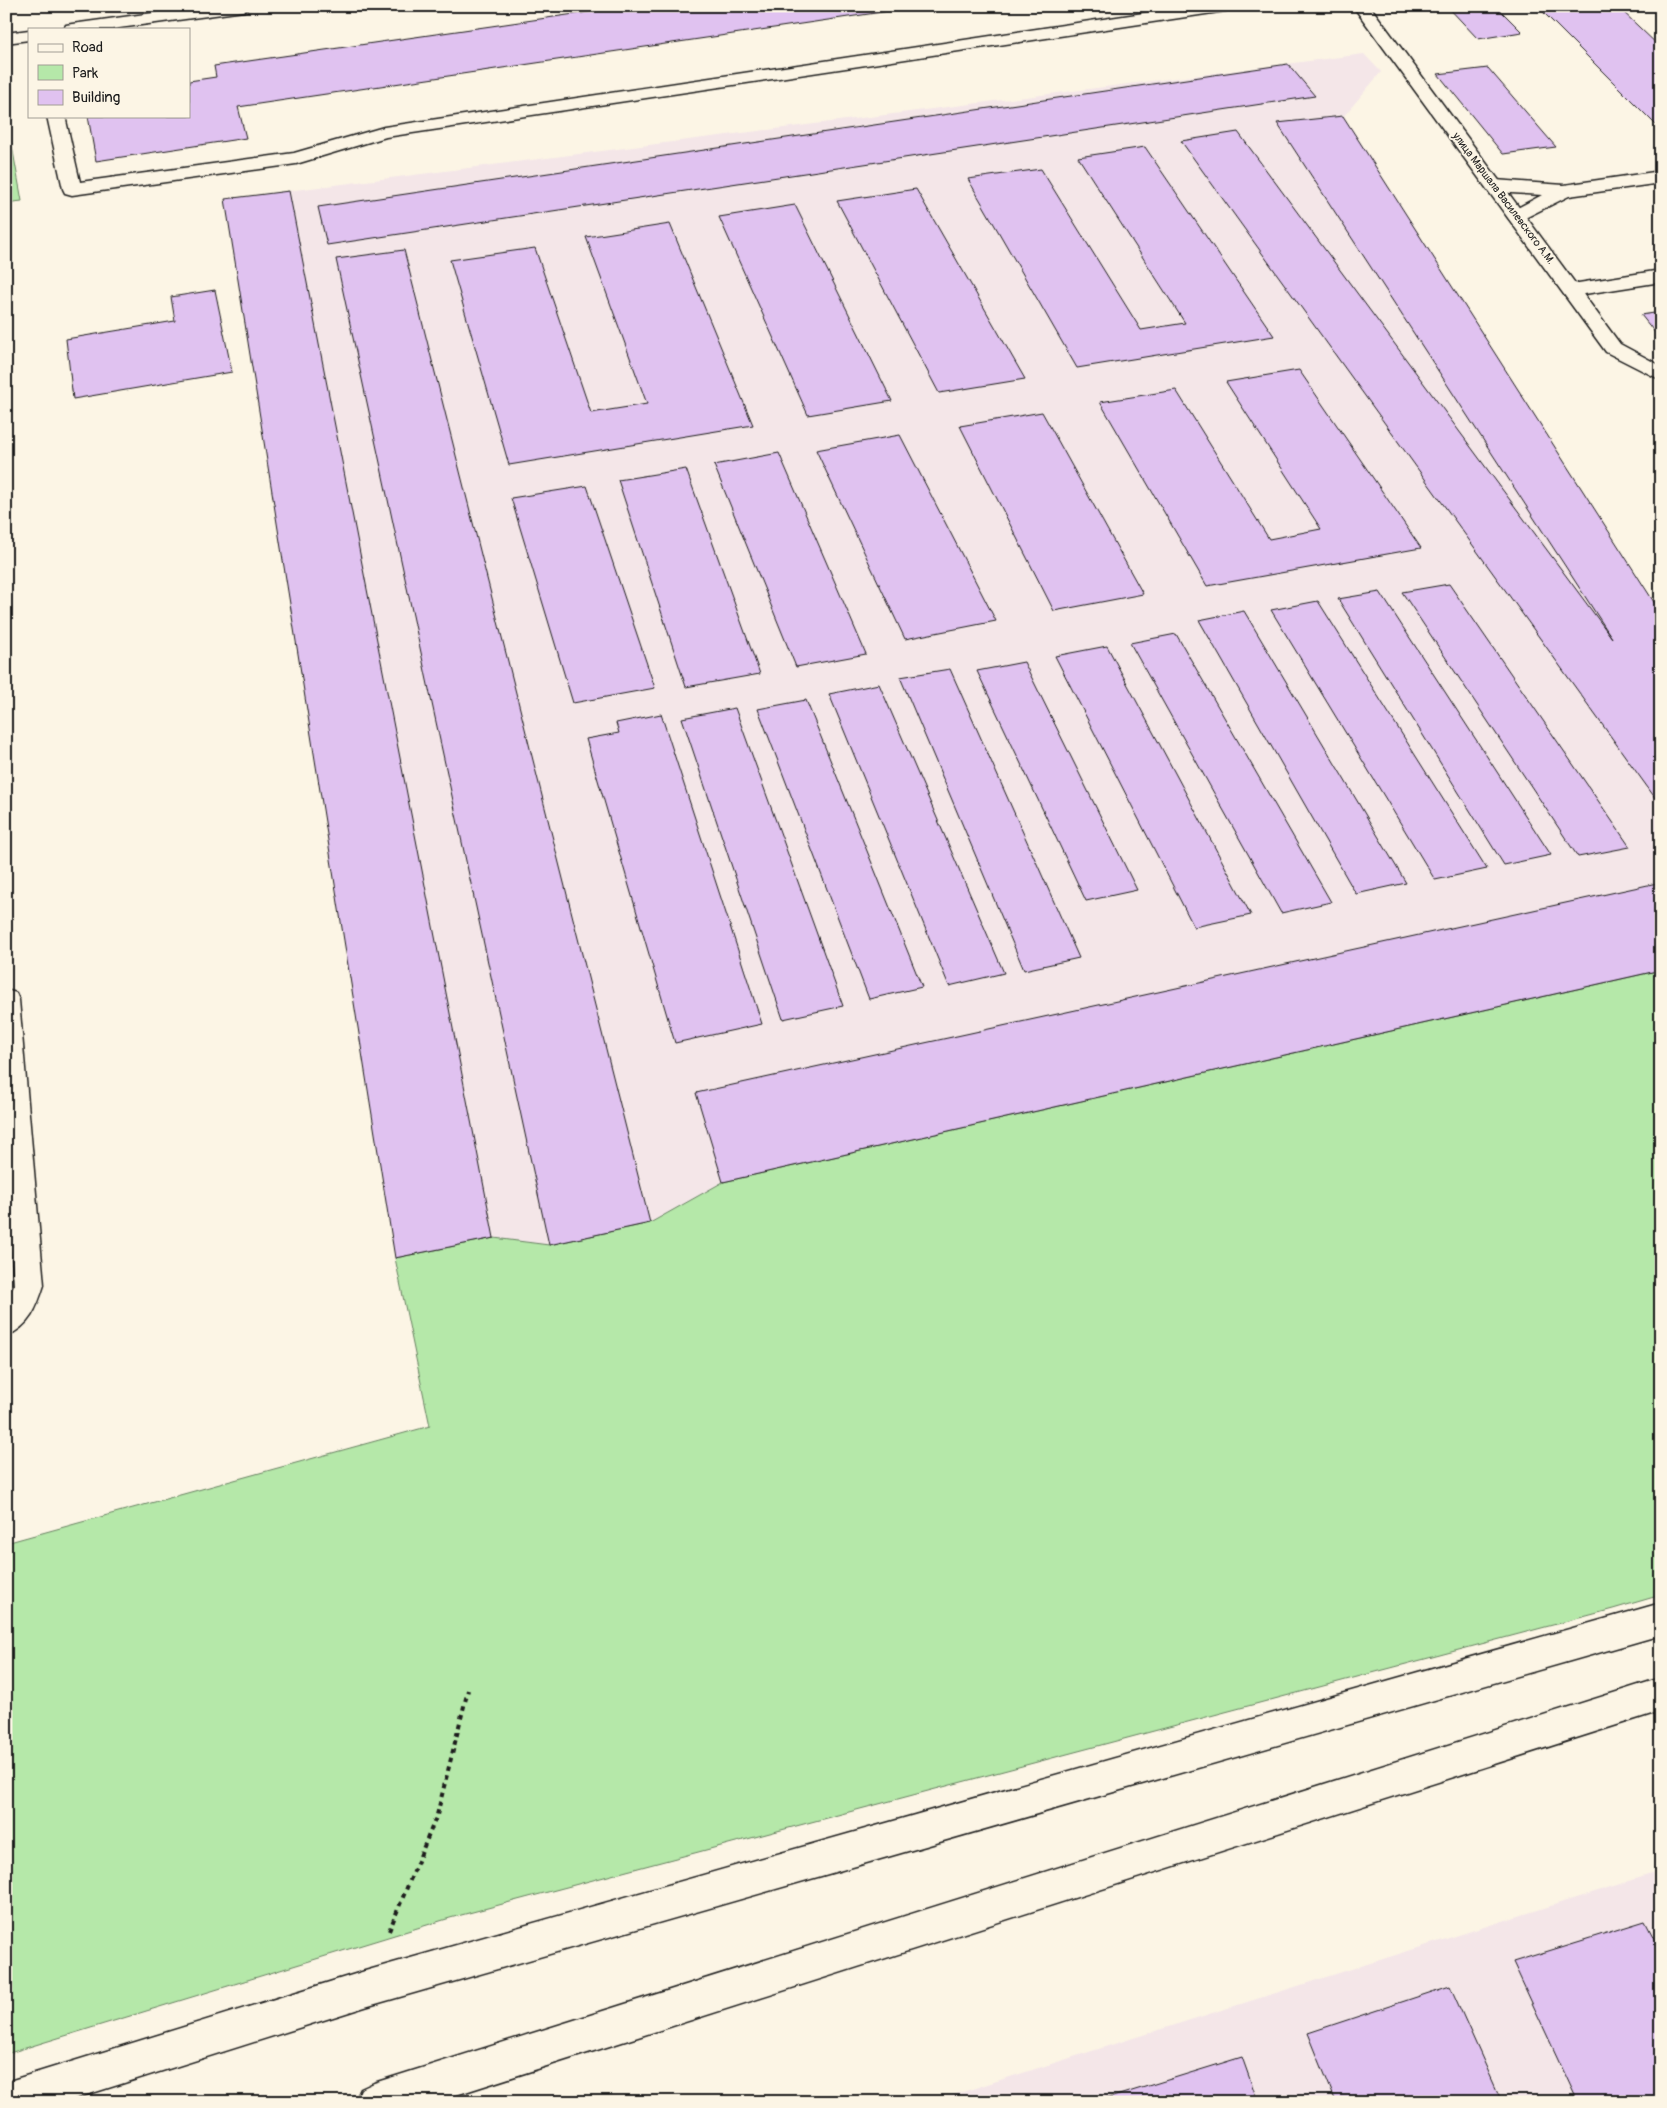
<svg xmlns="http://www.w3.org/2000/svg" width="1667" height="2108" font-family="Pangolin,sans-serif">
<style>
.built{fill:#f4e6e8}
.green{fill:#b5e8a9;stroke:#688262}
.building{fill:#e0c2f0;stroke:#1c1c1c}
.lines{fill:none;stroke-linecap:round;stroke-linejoin:round}
.service-casing{stroke:#1c1c1c;stroke-width:3}
.minor-casing{stroke:#1c1c1c;stroke-width:3}
.secondary-casing{stroke:#1c1c1c;stroke-width:3}
.path{stroke:#1c1c1c;stroke-width:4;stroke-dasharray:4.5 4.5;stroke-linecap:butt}
.service{fill:#fcf5e5;fill-rule:evenodd}
.minor{fill:#fcf5e5;fill-rule:evenodd}
.secondary{fill:#fcf5e5;fill-rule:evenodd}
.labels{text-anchor:middle;stroke-width:4;stroke-linejoin:round;paint-order:stroke}
.far-street-label{font-size:11px;fill:#1c1c1c;stroke:#fcf5e5}
</style>
<rect width="100%" height="100%" fill="#fcf5e5"/>
<filter id="ink" filterUnits="userSpaceOnUse"><feTurbulence type="fractalNoise" baseFrequency=".02" numOctaves="2"/><feDisplacementMap in="SourceGraphic" scale="10" xChannelSelector="R" yChannelSelector="G"/><feConvolveMatrix kernelMatrix="1 2 1 2 8 2 1 2 1" color-interpolation-filters="sRGB"/></filter>
<g filter="url(#ink)">
<g class="built">
<path d="M1364,54l17,18 -37,44 317,497v357l-938,212 -73,41 -101,22 -55,-7 -99,20 -170,-1059z"/>
<path d="M1661,1871v231h-730z"/>
</g>
<g class="green">
<path d="M6,113l16,88 -16,2z"/>
<path d="M1661,970v625l-48,14 -1163,309 -444,136v-511l424,-117 -35,-168 99,-20 55,7 101,-22 73,-41z"/>
</g>
<g class="building">
<path d="M630,6h293l-685,101 8,31 -150,23 -8,-45h101v-35l27,-4 -2,-11z"/>
<path d="M1447,6h49l26,26 -44,7z"/>
<path d="M1537,6h80l44,42v82z"/>
<path d="M1288,64l27,32 -988,149 -9,-38z"/>
<path d="M1488,68l68,79 -53,7 -65,-80z"/>
<path d="M1343,116l318,497v193l-480,-665 57,-9 374,506 -335,-515z"/>
<path d="M1145,147l129,189 -197,32 -109,-189 73,-10 100,161 44,-7 -107,-166z"/>
<path d="M916,189l109,190 -86,14 -102,-192z"/>
<path d="M289,191l205,1047 -99,20 -170,-1059z"/>
<path d="M795,205l97,196 -84,14 -89,-198z"/>
<path d="M670,224l83,201 -244,40 -59,-205 85,-12 56,165 56,-9 -61,-167z"/>
<path d="M404,250l246,973 -101,22 -213,-986z"/>
<path d="M215,290l17,82 -159,27 -7,-60 109,-18 -4,-24z"/>
<path d="M1661,312v28l-20,-25z"/>
<path d="M1299,370l122,178 -214,38 -107,-184 76,-12 93,149 52,-10 -95,-147z"/>
<path d="M1042,412l101,182 -89,17 -94,-185z"/>
<path d="M900,435l96,186 -91,18 -89,-189z"/>
<path d="M779,453l87,201 -70,13 -82,-202z"/>
<path d="M686,469l74,205 -74,13 -68,-207z"/>
<path d="M587,486l68,202 -82,15 -62,-205z"/>
<path d="M1449,584l181,263 -52,10 -176,-265z"/>
<path d="M1380,592l171,263 -47,10 -166,-266z"/>
<path d="M1318,601l169,268 -52,11 -164,-270z"/>
<path d="M1244,611l162,272 -50,11 -157,-274z"/>
<path d="M1176,634l155,268 -50,11 -151,-270z"/>
<path d="M1107,646l144,269 -57,12 -139,-271z"/>
<path d="M1024,662l113,228 -51,11 -109,-230z"/>
<path d="M950,669l129,289 -55,12 -124,-293z"/>
<path d="M879,684l125,289 -55,13 -120,-292z"/>
<path d="M806,700l116,287 -53,12 -111,-290z"/>
<path d="M735,708l108,298 -60,13 -101,-301z"/>
<path d="M661,714l101,310 -87,19 -89,-304 33,-6 -3,-10z"/>
<path d="M1657,883l4,5v82l-938,212 -27,-89z"/>
<path d="M1645,1921l16,31v150h-83l-65,-140z"/>
<path d="M1450,1986l52,116h-166l-28,-69z"/>
<path d="M1242,2057l16,45h-151l-1,-3z"/>
</g>
<g class="lines">
<g class="service-casing">
<g id="service">
<path d="M1190,6h44l-8,5 -840,126 -90,27 -224,31 -7,-2 -2,-4 -16,-73h18l15,66 214,-29 90,-26z"/>
<path d="M1661,171v12l-92,13 -52,26 -7,-2 -3,-4 3,-4 32,-17 -47,-3 -7,-2 -2,-4 2,-4 7,-2 69,5z"/>
<path d="M1661,270v12l-89,14 -7,-2 -3,-4 3,-4 7,-2z"/>
<path d="M6,990l10,3 3,7 25,285c-7,22 -14,42 -38,51v-33l8,-18 -8,-104z"/>
<path d="M1661,1603v32l-1296,372 -301,95h-58v-20l359,-111z"/>
</g>
</g>
<g class="minor-casing">
<g id="minor">
<path d="M204,6h48l-8,5 -132,18h-48l2,-4 6,-1z"/>
<path d="M1353,6h17l250,338 41,22v14l-55,-28z"/>
<path d="M29,30v10l-23,3v-10z"/>
</g>
</g>
<g class="secondary-casing">
<path id="secondary" d="M1661,1678v33l-1227,391h-79l6,-13 13,-6z"/>
</g>
<path class="path" d="M389,1931l48,-116 31,-125"/>
<use href="#service" class="service"/>
<use href="#minor" class="minor"/>
<use href="#secondary" class="secondary"/>
</g>
</g>
<g class="labels">
<g class="far-street-label">
<text transform="translate(1504 198) rotate(53)" y="4">улица Маршала Василевского А.М.</text>
</g>
</g>
<rect width="1667" height="2108" fill="none" stroke="#fcf5e5" stroke-width="25"/>
<rect x="12" y="12" width="1642" height="2083" fill="none" stroke="#1c1c1c" stroke-width="2" filter="url(#ink)"/>
<rect x="28" y="28" width="162" height="90" fill="#fcf5e5" stroke="#a29e95"/>
<rect x="38" y="44" width="25" height="8" fill="#fcf5e5" stroke="#a29e95"/>
<text x="72" y="52" font-size="15" fill="#1c1c1c">Road</text>
<rect x="38" y="65" width="25" height="15" fill="#b5e8a9" stroke="#a29e95"/>
<text x="72" y="78" font-size="15" fill="#1c1c1c">Park</text>
<rect x="38" y="90" width="25" height="15" fill="#e0c2f0" stroke="#a29e95"/>
<text x="72" y="102" font-size="15" fill="#1c1c1c">Building</text>
</svg>
